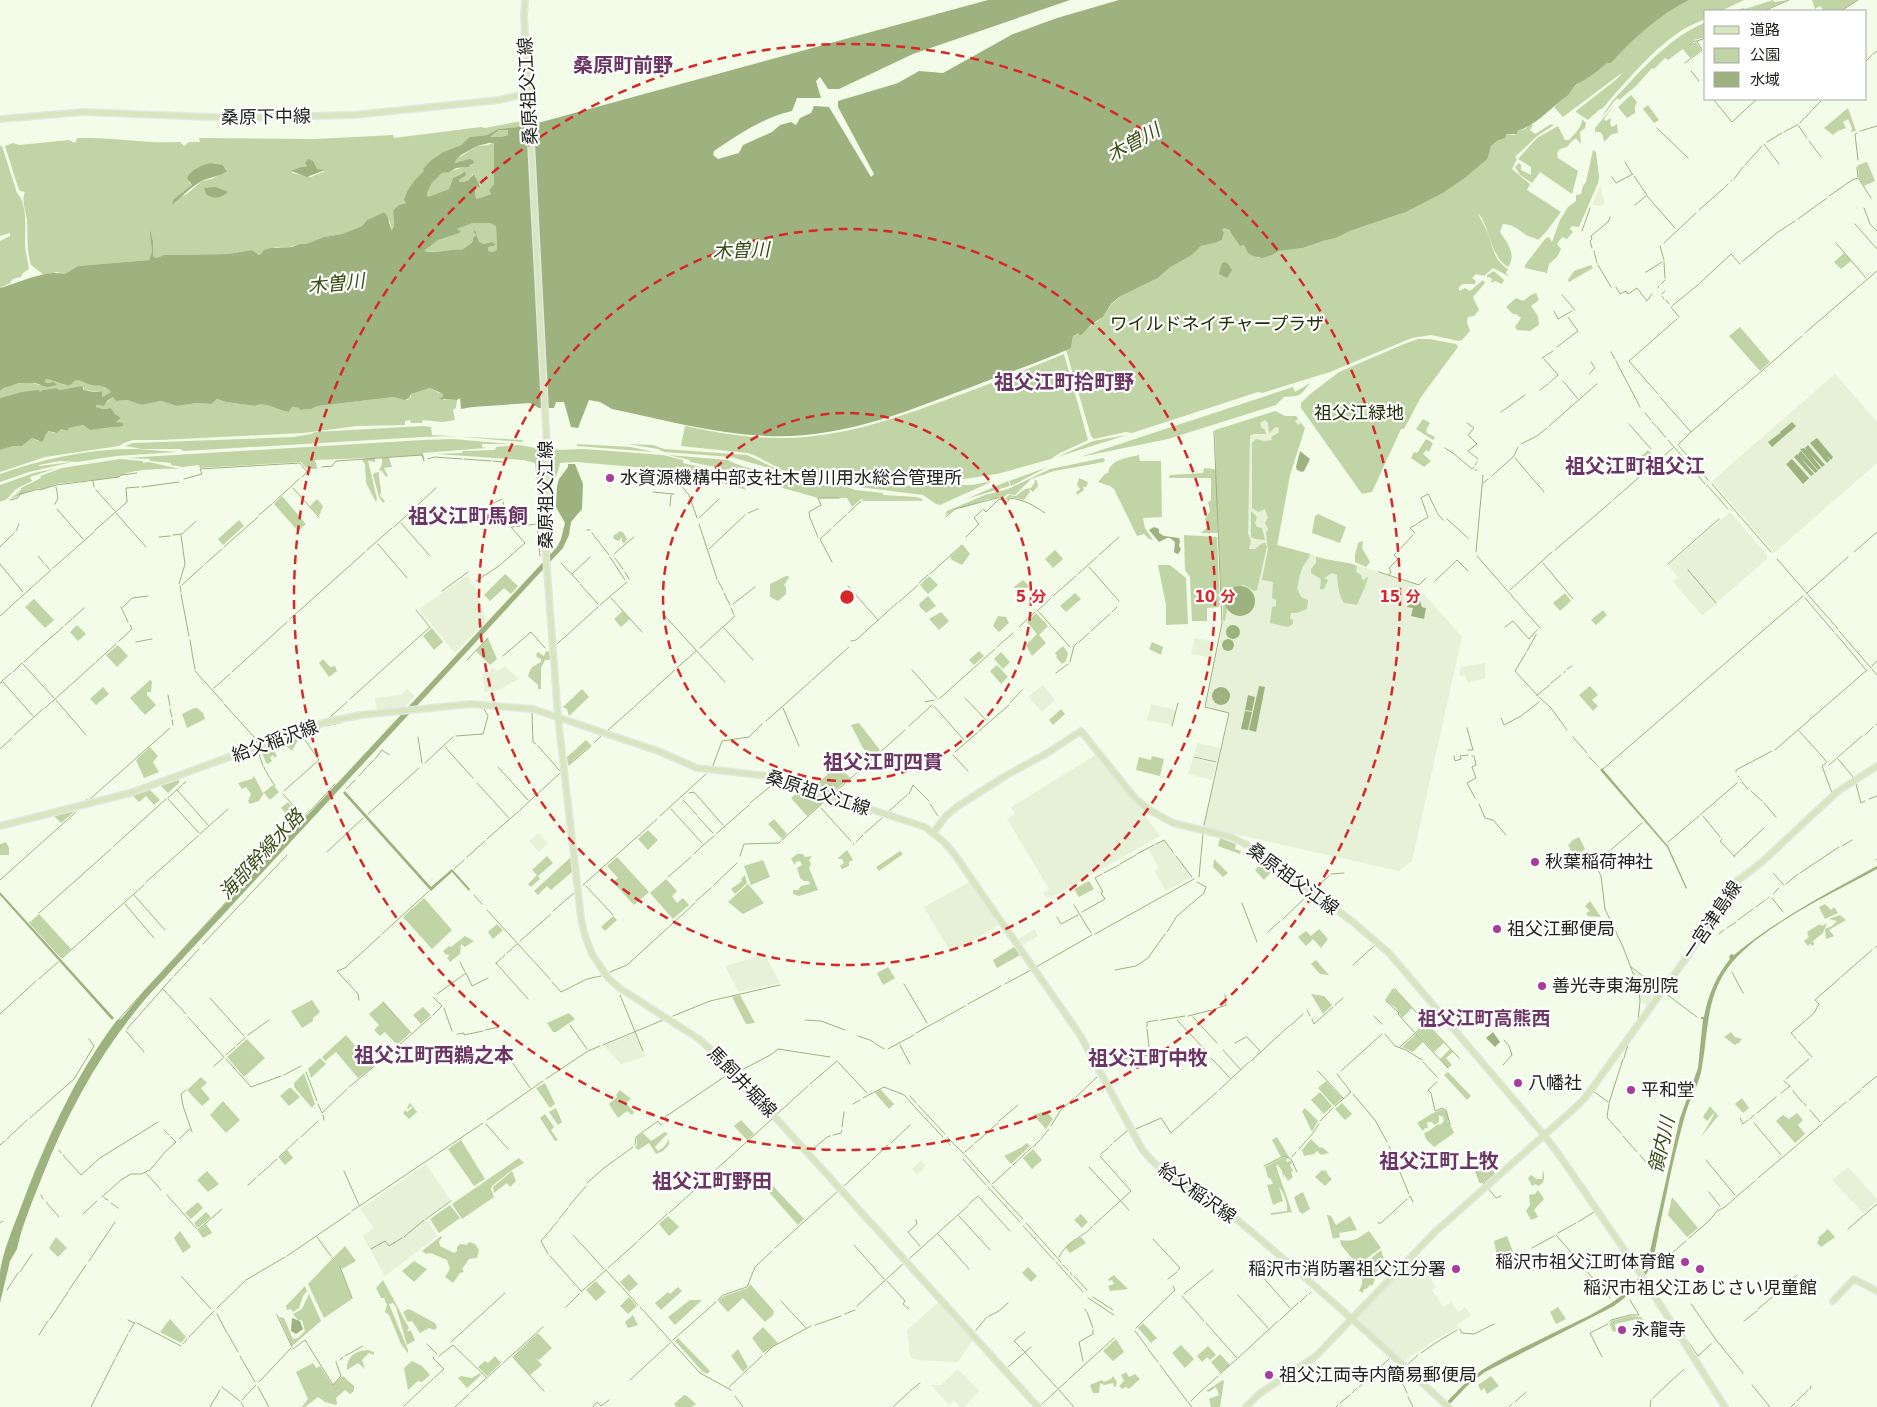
<svg xmlns="http://www.w3.org/2000/svg" width="1877" height="1407" font-family="'DejaVu Sans','Noto Sans JP',sans-serif">
<style>
.built{fill:#e6f1d7}
.green{fill:#c0d4a5;fill-rule:evenodd}
.water{fill:#9db27e;fill-rule:evenodd}
.lines{fill:none;stroke-linecap:round;stroke-linejoin:round}
.stream{stroke:#9db27e;stroke-width:1}
.major-casing{stroke:#e4e5e4;stroke-width:8}
.major{stroke:#d6e6bd;stroke-width:5}
.major-bridge-casing{stroke:#e4e5e4;stroke-width:8;stroke-linecap:butt}
.major-bridge{stroke:#d6e6bd;stroke-width:5}
.ring{fill:none;stroke:#d62828;stroke-width:2.5;stroke-dasharray:9 6}
.poi-dot{fill:#a83b9b;stroke:#fff;stroke-width:2}
.labels{text-anchor:middle;stroke-width:4.5;stroke-linejoin:round;paint-order:stroke}
.street-label{font-size:18px;fill:#21241d;stroke:#fff}
.park-label{font-size:18px;fill:#223008;stroke:#fff}
.poi-label{font-size:18px;fill:#21241d;stroke:#fff;text-anchor:start}
.water-label{font-size:19px;font-style:italic;fill:#3a4d14;stroke:#fff}
.neighbourhood-label{font-size:19px;font-weight:bold;fill:#6c3664;stroke:#fff}
.quarter-label{font-size:20px;font-weight:bold;fill:#6c3664;stroke:#fff}
.centre{fill:#d62828;stroke:#fff;stroke-width:2.5}
.ring-label{font-size:15px;text-anchor:middle;font-weight:bold;fill:#d62828;stroke:#fff;stroke-width:4.5;stroke-linejoin:round;paint-order:stroke}
</style>
<rect width="100%" height="100%" fill="#f3fce8"/>
<g class="built">
<path d="M1600,185l5,19 -4,2 -9,-1z"/>
<path d="M1835,374l42,48v41l-103,90 -62,-72z"/>
<path d="M1277,411l8,5h11l9,12 -15,47 -12,70 57,16 16,2 65,22 46,52 -50,224 -13,10 -195,-44 26,-114 -24,-7 17,-83 -8,-193z"/>
<path d="M1730,512l37,43v4l-51,44 -22,-26 22,27 -13,11 -2,-1 -28,-32 15,-12 -10,7 -10,-12z"/>
<path d="M468,575l3,10 3,-1 12,37 -31,32 -36,-44z"/>
<path d="M1195,638l19,4 -2,16 -21,-4z"/>
<path d="M1485,663v15l-17,5 -3,-8 -6,1 2,-9z"/>
<path d="M505,666l14,13 -19,10 1,1 -17,2 -1,-17 10,-8 4,4z"/>
<path d="M1043,685l12,15 -13,12 -14,-15z"/>
<path d="M407,689l8,7 -12,13 -26,2 -2,-13 26,-3z"/>
<path d="M1151,704l25,6 -4,15 -25,-5z"/>
<path d="M1197,743l23,5 -3,13 -23,-5z"/>
<path d="M1096,755l29,37 19,19 -1,2 17,23 -101,57 -13,5 -3,-5 6,-4 -42,-70 8,-5 -4,-7z"/>
<path d="M1193,758l23,6 -4,16 -24,-6z"/>
<path d="M538,833l10,11 -9,8 -10,-11z"/>
<path d="M1164,840l27,37 -25,14 -12,-20 5,-3 -11,-19z"/>
<path d="M969,882l30,43 -48,28 -27,-46z"/>
<path d="M1034,929l4,7 -18,10 -3,-6z"/>
<path d="M764,953l16,30 -41,9 -14,-26 28,-8z"/>
<path d="M1635,972l25,19 -12,16 -7,-6 -2,-12 -6,-16z"/>
<path d="M635,1033l10,24 -24,7 -17,-18z"/>
<path d="M921,1160l5,6 -9,9 -5,-6z"/>
<path d="M426,1164l25,37 -25,17 11,18 -52,40 -22,-40 11,-8 -14,-19z"/>
<path d="M1848,1167l29,32v2l-14,12 -31,-33z"/>
<path d="M1414,1257l22,30 -4,3 11,17 8,-5 7,10 7,-5 6,8 -14,10 1,2 -20,11 -36,24 -46,-41v-3z"/>
<path d="M939,1302l34,37 -15,23 -38,-2 -6,-1 -4,-3 -3,-26z"/>
<path d="M958,1369l21,22 -15,16h-4l-6,-7 -5,5 -18,-20h10z"/>
</g>
<g class="green">
<path d="M1689,0h55l-23,11h-15v8c-10,4 -20,8 -28,14 -27,18 -55,52 -76,76h-2l-12,11 -12,-8v-1l41,-32 6,-7 -60,45 -1,-1 -8,-9 15,-14 2,-4 17,-13 12,-7 6,-6h5c23,-25 47,-47 78,-63z"/>
<path d="M1773,0l1,2 14,-2 -25,11h-31l12,-3 1,1z"/>
<path d="M1812,0h45l-16,11h-17l-4,-5 -5,3z"/>
<path d="M1706,22v15l-12,3 -6,5 8,-3 5,8 -11,8 -7,-9 -15,11 -3,-2 -11,11 -2,-1 -16,18 -17,14 -2,-2 -15,19c7,-14 18,-24 29,-36 24,-25 43,-45 75,-59z"/>
<path d="M1631,95l6,7 -2,5v6l-8,5 -9,-11z"/>
<path d="M1614,105l-10,14 2,2 5,-3 -1,6 2,3 5,-3 1,9 -6,1 -8,8c-1,-6 -1,-11 -9,-10v-4z"/>
<path d="M1648,105l11,15 -5,3 -11,-14z"/>
<path d="M1848,108l8,23 -5,1 1,-4 -4,-9 -5,3 3,6 -8,3 -5,4 -9,-7z"/>
<path d="M1582,119l4,4 -1,5 -5,4 1,12 -5,-6 -5,4 -4,5 -7,2 -3,4 1,5 20,13 -6,23 -32,-22 -8,11 -12,-8 -5,-8 4,-4 2,2v5l10,5v-8l-13,-8 19,-21 21,-12 7,14h4c5,-5 14,-14 13,-21z"/>
<path d="M527,120v6l-29,3 -11,6 -16,2 -10,8 -18,7 -13,9 -6,7v4c-9,6 -18,19 -18,31l-7,2 -6,5 1,16 -2,4 -2,-8 -6,-10 -17,8 -5,6 -20,8 -18,3 -18,7h-7l-9,3h-14l-13,5 -2,2 -2,1 -7,-5 -24,4 -64,1 -8,3 -3,-2v-15l-4,-16 3,27 -3,8 -71,6 -13,8 -8,-2 -13,3 -13,-10c-5,-15 -3,-30 -4,-45 -1,-9 -6,-18 -2,-28l-5,-1 -2,-4 -13,-41 8,-3 6,2 50,-5 6,3 2,-5h5c33,-1 65,6 98,4l4,4 5,-4h11l-1,-4 117,1 77,-4 1,3 87,-11 4,1zM311,160l5,9 9,2 -14,6 -19,-4v-2l9,-4 5,1zM211,163l12,2 4,5 -15,9 -10,2 -14,12 -12,7 -4,4 1,-4 19,-14 -3,-4 1,-9 7,-5z"/>
<path d="M1530,124l3,1 -3,5 5,4 16,-10 3,1 -18,12 -21,20 2,2 -5,10 18,15 -3,6 34,22 -15,20 -8,8c-4,-3 -9,-3 -12,-5 -8,-6 -14,-11 -23,-11l-3,8c7,11 17,22 8,35 -19,-12 -17,-39 -30,-54 2,6 6,12 9,18 6,15 6,29 21,38l-2,4 4,4 -17,-9 -9,8 -8,-2 -4,4 4,3 -1,3h-12l-4,3v4l6,-3 5,3 13,-11 2,3 -12,14 6,13 -5,6 -6,1 -1,5 3,9 -8,9 -3,1 -28,-6 -19,3 -82,34 -68,21 -4,-1 -126,41 -6,-1 -32,7 -3,-3 -25,-86 5,-2 2,-12 6,-3v2l24,-18 8,-12 8,-8 39,-19 11,-10 23,-13 9,-9 14,-3 7,-3 2,-8 -2,-2 2,-2 3,1 17,16 6,9 9,4 13,-3 7,-4 24,-3 20,-7 13,-3 14,-7 56,-19 37,-19 22,-15 21,-19 5,-13 6,-5 8,-3 2,-4 8,1 2,-4 8,-2z"/>
<path d="M499,130h9v5l-7,2h-11z"/>
<path d="M494,142v42l-5,6 2,4 -15,5 -1,-9 2,-3 4,1 -1,-4 -2,-1 -3,-8 -2,-1 -6,7 -8,1v-2l4,-4 -1,-3 -9,5 -4,11 -21,8 -1,-4 5,-10 10,-10 31,-8 -6,-4 -12,2v-3l22,-14 11,-1z"/>
<path d="M0,146h2l15,47c11,11 8,38 8,53 1,7 3,16 4,23l-6,4 -2,4 -8,2 -3,4 -10,5v-47l10,-5v-3l-10,3z"/>
<path d="M1593,150l3,2 3,25 -1,6 -19,44 -7,-1 -2,3 3,3 -6,7 -5,-2 -5,7 4,5 -4,8 -8,7 -2,9 -22,-5v-3l20,-26 4,-2 3,5 8,-22 8,-13 8,-6v-6l5,-1 2,-8 3,-4z"/>
<path d="M1867,162l8,19 -11,5 -5,-8 -1,-13z"/>
<path d="M473,223h17l6,2 1,25 -5,2 -4,-1v-4l5,-1 2,-3 -3,-1 -8,2 -5,-2 -4,-12 -2,2 3,3 -3,3v5l-11,7c-11,0 -26,3 -38,1l14,-11 22,-7 1,-1 -4,-3z"/>
<path d="M1844,253l7,8 -10,8 -7,-7z"/>
<path d="M1591,265l2,3 -24,14 -1,-2 6,-9z"/>
<path d="M1494,271l10,9 -2,4 -7,-3 -4,2 1,-4 -3,-2 -2,1v-3z"/>
<path d="M1536,293l3,7 -8,6 7,10 1,9 -9,6 -13,-1 -2,-3 6,-9 -5,-4h-3l-7,-7 10,-9 7,3 8,-6z"/>
<path d="M1740,327l30,35 -10,9 -31,-35z"/>
<path d="M1418,339h11l27,5 2,3 -37,50 -17,32h-3l-29,63 -10,2 -61,-86v-5l8,-8 30,-23 65,-28z"/>
<path d="M1064,354l24,86 -30,14 -7,5 -54,15 -33,5h-151l-21,-4 -38,-20 -7,-2 -66,-7 4,-20c33,7 67,13 101,12 54,-1 105,-18 154,-36 42,-15 83,-31 124,-48z"/>
<path d="M47,379l22,7 7,-6c9,0 29,5 35,12l-9,5v-5l-19,-2 1,-2 -3,-2 -21,4 -4,-2 -14,2 -2,2v-1l-19,1 -21,6v-7c8,-7 29,-11 39,-6l15,-3 -8,1 -1,-3z"/>
<path d="M1310,383c-10,14 -11,13 -26,14l-8,8 -108,34 -88,18 213,-70 2,5z"/>
<path d="M430,388l9,5h3l2,2 -3,2 3,3h13l-1,8 -3,2 2,10 -13,2 -19,-2 -1,3h-11l-1,-3 -5,1v4l-48,1 -54,7 -142,7h-28l-9,3 -5,3 -74,11 -45,15v-22l13,-4h9l10,-8 6,3 8,-5 1,-5 8,2 6,-4 5,2 3,-3 14,-3 7,5c11,-2 23,-1 33,-6l-7,-2 5,-4 -6,-4 -4,-6 -8,1 -7,-2 2,-2 4,1 11,-9 3,4 11,-1 15,5 19,-4 16,5 20,-3 13,1 7,-5 9,3 29,4c11,-5 23,5 34,6l3,-5 7,1 2,2 10,-1 7,-3 76,-9 13,3 4,-3v-3z"/>
<path d="M1275,411l10,5h11l2,3 -3,2 3,4 3,-2 4,5 -15,47 -13,70 33,9c-1,6 -6,9 -8,15 -3,6 -3,13 -5,19l4,9 7,3 -1,9 -10,4h-6l-1,6 3,1v4l-5,3 -18,-4 2,-16 4,-1v-6l-4,-2 1,-16 -11,-2 6,-31 -2,-16 2,-4 -3,-6 3,-5 -3,-9 -7,3 -6,-4v-65l4,-4 8,2 8,-1 -1,-3 7,-4 1,-5 -3,-1 -7,6 -1,-10 -3,-3 -5,3 2,6 2,-1 2,6h-13l-3,2 -2,98 3,7 -2,8h6l7,-6h3l2,3 -10,44 -3,1 -10,-6 -13,3 -6,7 2,15 -2,11 -2,-1v-28l-2,-1 -4,-89 1,31h-17l7,-6 -3,-8 5,-8 -2,-9 3,-2v-22h-42l1,-3 33,-2 1,-5 10,1 2,2 -1,-41z"/>
<path d="M1423,419l7,4 -4,7 1,3 8,4 -2,3 -17,-11z"/>
<path d="M424,426l7,1 1,8 91,5 -1,2 -69,-6 -31,1 -238,14 -4,-2h-38l-17,-3 8,-3 160,-6 18,-3 4,-2z"/>
<path d="M1127,435l-70,22 36,-16z"/>
<path d="M453,439l58,5h-29v3l4,1 -63,5 2,8 -4,-6 -46,3v4l-7,-1 9,38 -1,3 -10,-19 -1,-19 -3,-4 4,-2 -49,2h-2l2,7 -11,1 -5,-6 -101,6 -1,-3 -16,2 -12,-2v-2l-21,-2v-2l-24,-1 297,-18z"/>
<path d="M1426,439l7,4 -4,9 -3,-2 -3,4 8,7 -7,6 -13,-9 3,-6 3,1z"/>
<path d="M577,444l54,3 23,5 -77,-6z"/>
<path d="M627,444l26,1 11,4 83,6 39,18 -55,-16 -67,-5 -6,-3z"/>
<path d="M519,445l23,4 3,3 -2,87 -8,-76 -12,-3 -87,-6 26,-1 1,-2 32,-1 1,-3z"/>
<path d="M136,449l41,3 -61,4 -39,6 -17,-1 -21,4v1l33,-4 -43,10 -29,10v-8c43,-15 90,-26 136,-25z"/>
<path d="M584,449l79,6 20,5v3l44,10 1,1 -7,-1 -1,6 6,2 1,-5 3,-1 17,15 -55,-16 -34,-4v-1l-82,-7 -16,1c-1,9 -6,15 -7,24 -1,7 -1,14 -1,21l1,2 -4,36 2,-93 3,-3z"/>
<path d="M1648,450l9,10 -12,10 -8,-10z"/>
<path d="M668,455l60,5 8,4 55,17 -44,-6 -8,2 -12,-5 -11,-2 -1,-3 -25,-5v-2z"/>
<path d="M1139,455l1,6h21l1,56 -19,1 2,10 8,12 -4,-1 -5,-5 -7,2 -23,-47 -4,-3 -12,-4 7,-8 3,-1c2,-14 20,-15 31,-18z"/>
<path d="M382,458h7l3,9 -8,1 4,8 -2,1 -4,-6 -3,-1 3,-6z"/>
<path d="M1103,458l2,2 -1,2 -50,9 -23,8 -16,16 -7,-1 -6,4 -14,1 -26,9 -1,-1 -6,2 -10,7 2,-5 38,-16 23,-6 42,-20z"/>
<path d="M120,459l23,2v2l6,-1 31,7c-12,-1 -53,0 -61,8l-63,7 -15,6 -2,-2c-10,3 -19,8 -29,11l11,-9v-2l20,-10 -1,-2 22,-8z"/>
<path d="M1048,467l-37,19 -2,-5z"/>
<path d="M57,468l-27,9 2,4 -16,8 -9,10 -7,3v-17l34,-12z"/>
<path d="M379,472c-1,8 4,17 1,24l5,5 -2,2 -4,-6 -6,-22 1,-2z"/>
<path d="M747,477h8l55,8 35,1 10,4 28,3v2l33,2 7,2h-62l-9,8 -5,-9h-29l-66,-19 -6,7 -3,-4z"/>
<path d="M1079,478l9,4 -2,5h-3l1,3 -7,5 -1,-4h2l2,-2 -3,-4z"/>
<path d="M1034,479l3,2 1,5 -5,6 -4,-3 1,3 -6,8 -14,-3 -2,3 -3,-1 4,-4 7,1 9,-7 6,-1 4,-6z"/>
<path d="M993,481l-53,24 -4,-1 -13,-9 -64,-8 2,-1 111,-1z"/>
<path d="M1008,481l2,5 -44,13z"/>
<path d="M282,496l24,28 -8,7 -24,-27z"/>
<path d="M317,499l6,7 -4,10 -9,-10z"/>
<path d="M1251,511l6,6 -2,6 2,4 5,1 3,12 -10,-1 -4,-2z"/>
<path d="M1318,514l28,13 -6,16 -28,-10 3,-17z"/>
<path d="M239,520l5,6 -21,19 -5,-6z"/>
<path d="M620,531l3,1 4,7 -3,5 -2,-3v-4l-3,4 -5,-2 -1,-3z"/>
<path d="M1184,535l33,2 3,68h-1v2l-12,1v13h-15l-2,-44 -5,-7z"/>
<path d="M1362,541l1,1 -1,6 8,14 -4,5 -11,-5v-7l3,-12z"/>
<path d="M963,545l7,9 -8,11 -10,-5 -2,-3z"/>
<path d="M1055,550l8,9 -10,9 -8,-9z"/>
<path d="M1316,557c13,4 30,4 41,9l-1,6 5,3 1,4 2,1 3,-3 1,1c-3,10 -7,17 -11,27l-13,-2c-6,-9 -6,-19 -7,-28l-5,-2 -8,5 4,2 -4,9h-4l1,-10 -10,-6v-4l5,-6z"/>
<path d="M1158,565h12l16,13 2,46 -22,1v-20z"/>
<path d="M505,574l13,12 -7,8 -7,-6 -14,13 -6,-6z"/>
<path d="M786,576h2l1,2 -5,7 2,2v7l-8,7 -8,-4v-13z"/>
<path d="M929,576l9,9 -10,9 -8,-9z"/>
<path d="M1023,580l6,6 -9,8 -6,-7z"/>
<path d="M1075,593l6,6 -15,13 -6,-6z"/>
<path d="M1565,593l6,8 -11,10 -7,-8z"/>
<path d="M928,596l8,10 -10,7 -6,-6 -1,-3z"/>
<path d="M34,599l20,21 -9,8 -20,-21z"/>
<path d="M1603,610l4,5 -11,10 -5,-5z"/>
<path d="M623,611l7,8 -9,8 -7,-8z"/>
<path d="M941,612l8,9 -10,9 -10,-11z"/>
<path d="M1036,613l12,13 -9,9 7,8 -14,13 -6,-11 11,-11 -10,-12z"/>
<path d="M998,616l8,1 3,6 -10,9 -6,-6z"/>
<path d="M77,625l9,9 -8,7 -8,-9z"/>
<path d="M432,628l11,14 -9,8 -11,-14z"/>
<path d="M488,638l9,21 -7,6 -14,-14z"/>
<path d="M1152,642l11,5 -2,8 -12,-6z"/>
<path d="M118,645l10,11 -11,11 -11,-12z"/>
<path d="M1063,646l5,7 -2,8 -4,3 -6,-7 1,-1 -2,-3z"/>
<path d="M546,651l4,1v8h-5l-4,8v21h-3v-4l-10,-9c4,-11 3,-8 13,-14v-3l-4,-2 -1,-3 2,-2 6,4z"/>
<path d="M979,651l5,5 -10,9 -5,-5z"/>
<path d="M1001,652l9,10 -7,7 -9,-10z"/>
<path d="M323,659l7,8 5,-1 2,5 -8,6 -10,-14z"/>
<path d="M997,665l11,12 -7,7 -11,-13z"/>
<path d="M150,680l2,1 -1,11h-4v3l9,10 -11,10 -15,-17z"/>
<path d="M1590,686l8,9 -6,5 6,6 -5,5 -14,-16z"/>
<path d="M103,687l6,7 -13,11 -6,-6z"/>
<path d="M582,689l7,8 -20,19 -2,-7 -4,-2z"/>
<path d="M194,708h3l6,5 2,6 -18,9 -5,-14z"/>
<path d="M1061,709l4,5 -12,11 -4,-5z"/>
<path d="M859,723l21,27 -9,8 -8,-10 -12,-23z"/>
<path d="M298,735l1,3 -7,13 -9,-8 -2,5 -4,-1 -3,3 3,6 -3,2 -1,-3 -3,2 2,4 -4,3 -2,-1 -5,-13 1,-2z"/>
<path d="M586,740l5,5 -23,20 -1,-8z"/>
<path d="M150,747l8,9 -5,6 6,10 -15,6 -8,-18z"/>
<path d="M1152,756l12,3 -4,17 -24,-6 3,-13 12,3z"/>
<path d="M842,769l8,9 -19,16 -15,-5 -1,-3 16,-15h3l2,2z"/>
<path d="M254,776l9,17 10,-8 6,7 -9,8 -6,-7 -5,8 -9,3 -2,-3 3,-7 -5,-7 -4,2 -4,-6 14,-4z"/>
<path d="M178,780l2,2 -12,11 -7,-7z"/>
<path d="M801,789l27,9 -21,18 -16,-18z"/>
<path d="M150,790l10,10 -6,5 -8,-9 -7,6 -7,-7z"/>
<path d="M288,802l13,15 -6,6 -14,-15z"/>
<path d="M75,811l-14,12 -7,-7z"/>
<path d="M774,819l13,15 -5,5 -14,-15z"/>
<path d="M648,830l10,10 -10,10 -10,-11z"/>
<path d="M1579,837l6,12 -10,8 -7,-12 5,-5z"/>
<path d="M1220,838l16,6 -1,5 6,2 -1,3 -22,-8z"/>
<path d="M6,842l3,6v7h-9v-11z"/>
<path d="M847,850l6,10 -4,2v4l-7,3 -2,-3 4,-3 -2,-4h-5z"/>
<path d="M900,851l3,3 -24,17 -3,-4z"/>
<path d="M1254,853l21,15 -11,12 -9,-10 8,-7z"/>
<path d="M797,854h6l2,3 7,-1 -3,4 2,4 -2,4 9,22 -19,6 -6,-2v-4h5l3,-4 9,-2 -1,-3h-5l-4,-3 -3,-10 5,-3 -2,-4 -4,1 -1,3 -4,-6z"/>
<path d="M547,856l6,7 -15,13 2,3 -9,8 -3,-3 9,-9 -5,-5z"/>
<path d="M571,857l2,14 -22,19 -4,-4 -9,9 -4,-4z"/>
<path d="M617,857l32,35 -15,13 -21,-23 5,-4 -11,-12z"/>
<path d="M1214,859l14,14 -5,4 -10,-10z"/>
<path d="M763,860l7,17 -19,8 -7,-19z"/>
<path d="M745,875l2,8 -12,11 -4,-5 11,-8 -1,-2z"/>
<path d="M666,879l11,12 -5,5 5,7 6,-5 6,7 -16,14 -23,-26z"/>
<path d="M1089,881l5,8 -15,8 -5,-8z"/>
<path d="M748,884l16,19 -21,11 -15,-12z"/>
<path d="M424,898l28,32 -20,19 -29,-32z"/>
<path d="M1590,901l11,16 -13,-1 -2,-3 4,-2 -5,-5z"/>
<path d="M1825,904l6,6 3,-3 4,6 -13,6 -6,-12z"/>
<path d="M39,914l32,35 -10,9 -32,-35z"/>
<path d="M1840,915l6,5 -17,10 5,6 -8,3 -1,-10 7,-3 5,-5 -8,-2z"/>
<path d="M613,916l4,4 -12,11 -4,-4z"/>
<path d="M1827,923l-4,10 -10,8 1,3 -1,2 -3,-2 -2,2 -4,-5 5,-4 -2,-5 13,-8 2,2z"/>
<path d="M497,924l6,6 -10,9 -5,-7z"/>
<path d="M1319,929l9,10 -7,9 -8,-9 -7,7 -8,-9 8,-6 5,5z"/>
<path d="M465,936l9,5 -9,6 -4,-3 -1,10 -10,8 -3,-4 2,-2 -1,-2 -2,1 -3,-4 6,-5 2,1z"/>
<path d="M1014,947l6,8 -23,13 -4,-8z"/>
<path d="M1316,960l13,15 -9,-1 -9,-10z"/>
<path d="M888,967l7,11 -12,7 -6,-12z"/>
<path d="M1393,988l19,20 -10,10 -6,-10 -11,-8z"/>
<path d="M1311,994l13,2 8,9 -9,9z"/>
<path d="M740,995l15,28 -9,1 -14,-27z"/>
<path d="M312,1000l8,12 -7,6v3l-11,7 -11,-17z"/>
<path d="M383,1002l27,31 -13,12 -12,-13 -5,4 -6,-6 5,-5 -10,-11z"/>
<path d="M423,1007l8,8 -10,9 -8,-9z"/>
<path d="M569,1013l6,6 -19,13h-3l-6,-9z"/>
<path d="M1426,1024l18,19 -10,9 -18,-19z"/>
<path d="M1731,1032l4,5 7,2 -4,5 -1,-1 -2,2 -11,-8z"/>
<path d="M1416,1034l7,8 -10,10 -11,-5z"/>
<path d="M346,1035l27,32 -15,11 -22,-26 -11,9 -3,-4z"/>
<path d="M247,1039l18,19 -21,19 -17,-20z"/>
<path d="M1450,1049l3,3 -7,6 6,7 -4,3 -8,-9z"/>
<path d="M320,1058l6,6 -15,14 -3,-9z"/>
<path d="M1448,1072l23,24 -4,4 -23,-25z"/>
<path d="M304,1073l11,31 -3,4 -18,-21v-4z"/>
<path d="M201,1077l6,6 -6,5 9,11 -8,7 -15,-16z"/>
<path d="M1326,1081l16,17 -8,8 -16,-18z"/>
<path d="M545,1083l10,21 -5,4 -14,-20z"/>
<path d="M289,1088h2l9,9 -11,9 -9,-10z"/>
<path d="M880,1089l14,15 -5,5 -14,-16z"/>
<path d="M620,1090l11,9 -5,4 8,9 -2,3 -5,-4 -9,7 -9,-14 8,-7 -1,-2z"/>
<path d="M1320,1092l12,14 -8,8 -13,-14z"/>
<path d="M1742,1098l7,10 -6,5 -8,-9z"/>
<path d="M223,1101l17,19 -14,13 -16,-18z"/>
<path d="M410,1103l7,9 -8,7 -6,-6 2,-3 2,2 5,-4 -1,-2 -3,3 -1,-1z"/>
<path d="M1342,1103l10,11 -7,6 -10,-11z"/>
<path d="M1710,1106l8,10 -17,21 13,-22v-2l-7,8 -4,-4z"/>
<path d="M556,1108l6,14 -4,3 -9,-13z"/>
<path d="M1305,1108l13,13 -6,11 -10,-21z"/>
<path d="M1442,1109l4,2 3,9 -2,2h2l5,11 -20,14 -8,-8 -2,-6 5,-2 9,-7 2,1 4,-4 -1,-4 -4,-2v7l-5,3 -2,-3h-5l1,6h-3l-2,3 -6,-8 14,-9z"/>
<path d="M1046,1111l7,8 -7,10 -13,-14z"/>
<path d="M1797,1113l6,7 -5,5 7,9 -10,9 -19,-22 7,-6 6,4z"/>
<path d="M545,1114l9,13 -3,3 7,10 -3,1 -15,-23z"/>
<path d="M741,1120l13,14 -7,6 -13,-14z"/>
<path d="M665,1132l3,2c-5,3 -9,9 -13,13l3,4 6,-4 5,-8v6l-6,6 -7,3 -7,-11 -11,7 -3,-3 2,-2v-8l6,-4 8,8z"/>
<path d="M1277,1137l12,20v1l-5,-2 -3,1 -9,-17z"/>
<path d="M1311,1139l9,9 2,-1 7,6 -8,2 -4,-4 -3,3 -10,2 -2,-6z"/>
<path d="M461,1140l24,39 -11,7 -26,-37z"/>
<path d="M1027,1143l3,3 -19,18 -7,-8 16,-8z"/>
<path d="M1033,1149l9,11 -10,9 -9,-11z"/>
<path d="M287,1150l6,8 -8,7 -6,-7z"/>
<path d="M1284,1157l4,1 -2,2 1,2 3,-1 -1,-2 3,4 -2,2 3,6 -2,1 2,5 -5,4 -4,-7 -1,4 -1,-7 -4,-6 -2,1 16,46 -21,3v-2l16,-2c1,-8 -3,-18 -8,-24l4,14 -10,4 -6,-20 6,-1 -3,-6h-2l-3,-11z"/>
<path d="M519,1158l5,5 -12,7 -20,16 -1,3 3,8 -32,22 -10,-15z"/>
<path d="M1487,1159l9,17 -10,9 -4,-4 -1,1 -7,-16z"/>
<path d="M1322,1170l2,1 2,-1 2,5 4,4 -7,7 -10,-9z"/>
<path d="M1543,1170c2,7 2,13 -5,16l-2,-2 -4,2 -4,-8 3,-3 6,4h5z"/>
<path d="M207,1171l12,13 -11,8 -11,-12z"/>
<path d="M512,1171l4,10 -6,6 -3,-4 -13,10 -1,-6z"/>
<path d="M773,1186l31,33 -6,6 -30,-34z"/>
<path d="M1538,1190l6,9 -10,11 4,7 -7,3 -5,-9 4,-6 -1,-10 6,-1z"/>
<path d="M1303,1192l7,17 -8,5 -3,-3 -5,-14z"/>
<path d="M1672,1197l26,31 -11,9 -19,-22z"/>
<path d="M198,1202l5,6 -12,11 -6,-6z"/>
<path d="M450,1205l10,13 -21,15 -9,-14z"/>
<path d="M206,1212l5,5 -13,11 -4,-5z"/>
<path d="M1081,1214l7,8 -6,6 -8,-8z"/>
<path d="M1327,1215l4,1 5,9 14,-9 7,14 -18,3 1,4 -7,2z"/>
<path d="M668,1216l11,11 -10,9 -10,-12z"/>
<path d="M206,1224l6,9 -9,5 -5,-7z"/>
<path d="M1828,1229l7,8 -14,10 -4,-4 2,-4 -1,-1z"/>
<path d="M180,1231l11,16 -8,6 -9,-15z"/>
<path d="M1369,1231l12,17 -14,10 -5,12 -21,-25 -1,-5c14,2 17,-1 29,-9z"/>
<path d="M441,1236l1,2 -3,3 1,5 14,7 3,-2v-4l3,-3 7,1 2,-3 6,2 4,6 -2,8 -8,1 -7,10 2,3 -4,1 -7,10 -8,-6 5,-8 -3,-9 -16,-7 -5,1 -4,-3z"/>
<path d="M1507,1236l6,16 -16,4 -3,-15z"/>
<path d="M56,1237l11,11 -9,9 -9,-9z"/>
<path d="M1081,1237l5,6 -16,10 -4,-5 1,-3z"/>
<path d="M345,1246l11,15 -14,8 -9,-11z"/>
<path d="M1381,1250l4,13 -5,-5 -1,5 -3,2 2,4 -4,7 1,2 -2,7h-3l-4,4h-2l-1,4 -4,-2 3,-7 1,-10 6,-1 3,-3h-3l-3,-5 1,-3z"/>
<path d="M332,1259l8,9 12,31 -28,19 -16,-34z"/>
<path d="M414,1261l13,8 -13,13 -12,-11z"/>
<path d="M1028,1267l9,9 -6,6 -9,-9z"/>
<path d="M629,1274l9,10 -9,8 -9,-10z"/>
<path d="M1114,1275l14,14 -18,2 -2,-5 6,-2 -2,-4 -3,1 -1,-2z"/>
<path d="M383,1280l26,48 -2,3h4l4,9 -8,5 -11,-38 -3,-4 -4,1 19,46v3l-7,-9 -12,-29 -4,-3 2,-7 -3,-7h-3l-5,-10z"/>
<path d="M596,1281l10,11 -10,9 -10,-11z"/>
<path d="M750,1284l24,27 -1,4 -8,7 -22,-24 -15,14 -10,-11 6,-5 24,-8z"/>
<path d="M305,1286l2,5 -4,5 -4,12 -6,4 -2,-3 -4,1 -1,-4z"/>
<path d="M678,1287l4,4 -21,19 -6,-7 13,-11 2,2z"/>
<path d="M309,1294l12,27 -29,25 -13,-29 5,1 9,21 5,-1 7,-7 -3,-11h-4l-5,-6 9,-5z"/>
<path d="M629,1297l8,9 -9,8 -8,-8z"/>
<path d="M690,1300h12l-27,25 -7,-8z"/>
<path d="M1558,1307l8,12 -10,5 -6,-12z"/>
<path d="M408,1309l3,1 24,13 2,5 -3,2 -5,-2 -9,5 -8,-12 -4,1 -5,-10z"/>
<path d="M633,1315l5,10 -10,3 -3,-6z"/>
<path d="M1630,1316l11,1 2,3 -5,1 -1,-2 -22,5 1,7 -3,1 -3,-8 1,-3z"/>
<path d="M170,1319l16,18 -5,6 -21,-11z"/>
<path d="M1143,1323l14,15 -6,5 -13,-15z"/>
<path d="M763,1327l15,16 -15,10 -11,-15z"/>
<path d="M538,1333l14,15 -13,12 -3,-2 6,7 -12,10 -17,-19z"/>
<path d="M678,1338l32,33 -3,3 -5,-3 -27,-30z"/>
<path d="M1116,1339l8,13 -11,9 -10,-10z"/>
<path d="M1181,1345l13,14 -9,9 -13,-15z"/>
<path d="M1208,1346l8,9 -6,5 -3,-3 -5,5 -5,-6z"/>
<path d="M738,1349l10,18 -5,5 -12,-16z"/>
<path d="M368,1350l6,2v3l-5,-2 -7,7 3,9 -7,-6 -11,7c0,-14 8,-19 21,-20z"/>
<path d="M1220,1354l10,11 -10,8 -9,-11z"/>
<path d="M495,1356l6,7 -14,13 -9,-9 7,-6 3,2z"/>
<path d="M412,1361l10,5 8,9 -8,7 -4,-1 -10,9 -4,-22z"/>
<path d="M313,1363l3,5 4,-2 12,19 11,-9 11,10v5l-4,3 -5,-4 -9,8 1,6 -1,1 -11,-3 -7,-5 -13,10h-3l6,-8 -12,-27z"/>
<path d="M1126,1372l3,5 6,-3 5,5 -11,10 -3,-2 -4,2 -3,-3 5,-5 -3,-6z"/>
<path d="M480,1373l1,2 -14,13 -9,-10 3,-2 11,2z"/>
<path d="M1113,1376l4,6 -1,4 -2,1 -1,-4 -9,2 -4,-2 -1,10h-6l-3,-8 12,-5 2,2 7,-3z"/>
<path d="M1491,1376l8,10 -12,8 -3,-6 -3,3 -3,-6z"/>
<path d="M1223,1380l1,1 -4,26h-9l-2,-8 10,-4 -3,-8 -7,5 -3,-1z"/>
<path d="M684,1395l3,1 9,8 -4,3h-16l-2,-3z"/>
</g>
<g class="water">
<path d="M988,0h82l-157,54 -74,35h-11l-8,-12 -4,4 5,17h-24l-5,13c-30,7 -53,23 -78,40l-1,4 5,4 21,-6 4,-8 29,-13 8,-7 11,-3 5,3 4,-7 11,-5 3,-7 15,1 42,70 3,-3 -36,-67v-6l60,-18 21,-12 24,2 70,-39 44,-16 62,-18h570c-31,16 -55,38 -78,63h-5c-3,5 -21,17 -27,20 -7,3 -8,10 -12,13 -17,12 -30,29 -50,35v3h-10l-2,4 -8,3 -6,5 -4,13 -22,19 -22,15 -37,19 -56,19 -14,7 -13,3 -20,7 -24,3 -7,4 -10,3 -9,-2 -5,-3 -4,-8 -4,1 -11,-16 -5,-2 -2,2 2,2 -2,8 -7,3 -14,3 -9,9 -23,13 -11,10 -39,19 -8,7 -8,13 -11,7 -11,11h-2v-2l-6,3 -2,12c-30,14 -62,24 -92,36 -69,26 -135,55 -211,52 -52,-2 -105,-16 -156,-27l-12,-7 -11,-2 -11,28 -7,-1 -7,-25h-8l-2,6h-15l-9,-5 -58,4 -11,2 -1,-11 -3,2 -18,-1 4,-3v-2l-13,-6 -19,6 -2,4 -4,2 -11,-3 -76,9 -7,3 -11,1 -1,-2 -7,-1 -3,5c-11,-1 -23,-11 -34,-6l-29,-4 -9,-3 -6,5 -14,-1 -20,3 -16,-5 -19,4 -15,-5 -11,1 -3,-4 -6,4 -3,5 -7,-1 -1,2 7,2 8,-1 4,6 6,4 -5,4 7,1v3l-33,4 -7,-5 -14,3 -2,3 -6,-2 -4,4 -9,-2 -6,11 -10,-4 -10,8h-9l-13,4v-52l21,-6 18,-2 1,2 2,-2 14,-2 4,2 21,-4 2,1v3c5,1 15,3 19,1v6l9,-5c-7,-7 -11,-6 -19,-7 -6,-1 -10,-5 -16,-5l-7,6 -22,-7 -2,1 1,3 8,-1 3,3 -10,2 -12,-4h-16l-15,5 -4,3v-103c18,-5 46,-19 65,-14l13,-8 71,-6 3,-8 -3,-27 4,16v15l3,2 8,-3 64,-1 24,-4 7,5 2,-1 3,-4 7,-2 21,-1 7,-3h7l18,-7 18,-3 20,-8 5,-6 17,-8c6,5 4,12 8,18l2,-4 -1,-16 6,-5 7,-2 -2,-3c3,-11 12,-22 20,-29l-1,-2 7,-8 13,-9 18,-7 9,-8 17,-2 11,-6 29,-3zM499,130h9v5l-7,2h-11zM489,143h5v41l-5,6 2,4 -15,5 -1,-9 2,-3 4,1 -7,-14 -7,7 -8,1v-2l7,-5 -1,-3 -12,6 -4,11 -21,8 -1,-4 5,-10 10,-10 7,-1 7,-4 12,-1 6,-4 -1,-3 -3,-1 -15,4v-2l6,-6 16,-9zM473,223h17l6,3 1,24 -5,2 -4,-1v-4l6,-1 1,-3 -3,-1 -8,2 -5,-2 -4,-12 -2,2 3,3 -3,3v4l-11,8c-11,-1 -26,4 -38,1l14,-11 22,-7 1,-2 -4,-2z"/>
<path d="M308,159l5,2 4,8 8,1 -18,7 -16,-6 10,-4h5l1,-1 -2,-3z"/>
<path d="M211,163l12,2 4,6c-8,6 -19,6 -27,11 -10,6 -21,17 -28,23l1,-5 19,-15 -5,-7c4,-9 15,-13 24,-15z"/>
<path d="M216,187l12,5c-6,6 -15,8 -22,2l-2,-6z"/>
<path d="M1225,262l3,2 4,6 -5,8 -8,-4 3,-11z"/>
<path d="M1792,422l4,4 -4,4 -2,-3 2,3 -4,3 -2,-2 2,2 -8,7 -2,-2 2,2 -8,7 -4,-5 4,-3 2,3 -2,-3 8,-6 2,2 -2,-3z"/>
<path d="M1817,438l16,19 -2,3 -4,-4 3,4 -3,3 -17,-20z"/>
<path d="M1808,445l17,20 -3,2 -12,-13 11,14 -3,2 -18,-21 4,-1 3,3 -2,-3z"/>
<path d="M1300,451l10,8 -6,12 -2,1 -5,-2 -1,-3z"/>
<path d="M1801,451l17,20 -3,2 -16,-17 15,18 -3,2 -17,-19 3,-3 2,2 -1,-2z"/>
<path d="M1792,459l17,19 -3,3 -4,-5 4,5 -3,3 -17,-20 3,-2 1,1 -1,-2z"/>
<path d="M568,464h7l8,20 -1,25 -11,13 -2,13 -6,13 -416,449c-46,54 -79,114 -105,180 -9,23 -20,48 -25,72l-7,12 -10,42c0,-10 0,-21 0,-30 2,-19 14,-48 21,-66 25,-66 53,-130 96,-187l4,-1 24,-29 412,-443 4,-8 4,-16 -9,-16 1,-21 2,-7 9,-12z"/>
<path d="M1154,527l5,2v4l5,3 15,2 1,3 -1,5 2,3 -2,4 -2,1 -3,-2 1,-10 -5,-4h-3l-8,4 -10,-12z"/>
<circle cx="1240" cy="601" r="15"/>
<path d="M1411,588l5,1 6,18 4,1 -2,11 -13,-3 2,-8 -6,-1z"/>
<circle cx="1233" cy="632" r="7"/>
<circle cx="1228" cy="645" r="6"/>
<path d="M1259,686l6,1 -9,45 -7,-2z"/>
<circle cx="1221" cy="696" r="9"/>
<path d="M1248,695l7,2 -3,14 -7,-1z"/>
<path d="M1245,711l7,1 -4,18 -7,-1z"/>
<path d="M1602,768l66,78 19,42 -1,1 -19,-42 -67,-77z"/>
<path d="M345,791l86,96 21,-18 18,20 -1,2 -17,-19 -21,19 -88,-98z"/>
<path d="M1877,866v3c-44,24 -122,60 -150,100 -21,30 -19,64 -25,98 -2,14 -9,26 -14,39 -4,12 -7,24 -10,36 -7,27 -12,55 -18,82 -3,16 -5,32 -12,47 -7,15 -22,26 -34,35l-129,66 -18,14 -20,21h-5l24,-25 16,-12c23,-14 47,-25 71,-37 36,-18 80,-33 95,-73l32,-142 18,-50 5,-49h-2v-2h3c4,-22 12,-41 26,-58l-1,-2 2,-3 3,1c44,-36 93,-62 143,-89z"/>
<path d="M0,892l114,126 -2,2 -112,-125z"/>
<path d="M1493,1032l7,10 -5,5 -9,-9z"/>
<path d="M292,1318l8,3 3,8 -7,5 -5,-3z"/>
</g>
<g class="lines">
<g class="stream">
<path d="M1764,11l25,-11"/>
<path d="M1841,11l17,-11"/>
<path d="M1697,41l9,-3"/>
<path d="M1873,54l4,-3"/>
<path d="M1866,61l6,-6"/>
<path d="M1685,63l17,-13 -5,-9h-3l-5,4"/>
<path d="M1691,71l8,10"/>
<path d="M1705,88l1,1"/>
<path d="M1713,99l19,23 25,-23"/>
<path d="M1813,109l8,-8"/>
<path d="M1805,118l7,-8"/>
<path d="M1800,123l4,-5"/>
<path d="M1798,125l9,13"/>
<path d="M1657,128l31,30"/>
<path d="M1860,131l17,-5"/>
<path d="M1784,132l13,-7"/>
<path d="M1857,133l-2,1 3,26"/>
<path d="M1809,141l12,16"/>
<path d="M1767,142l15,-9"/>
<path d="M1764,144l15,20"/>
<path d="M1625,162l7,12"/>
<path d="M1745,165l17,-19"/>
<path d="M1634,176l13,19"/>
<path d="M1612,177l4,6 17,-9"/>
<path d="M1734,179l9,-12"/>
<path d="M1859,179l12,19"/>
<path d="M1731,181l1,-1"/>
<path d="M1725,187l3,-3"/>
<path d="M1647,196l28,32"/>
<path d="M1829,196l23,-16 6,-2 -1,-11"/>
<path d="M1635,205l11,-9"/>
<path d="M1864,208l6,16 7,7"/>
<path d="M1699,210l25,-22"/>
<path d="M1798,219l29,-21"/>
<path d="M1855,224l22,25"/>
<path d="M1582,231l8,-23"/>
<path d="M1664,243l32,-30"/>
<path d="M1836,243l30,35"/>
<path d="M1660,246l4,14"/>
<path d="M1592,248l-2,-7 2,-2 -1,-3 17,-14 2,-5"/>
<path d="M1594,251l3,12"/>
<path d="M1743,261l35,-29 17,-11"/>
<path d="M1664,262l1,16"/>
<path d="M1598,265l13,22"/>
<path d="M1646,272l16,-10"/>
<path d="M1700,283l31,-29 9,10"/>
<path d="M1661,284l4,-4"/>
<path d="M1616,287l4,7 6,-3 2,3 9,-6 10,13 5,-7"/>
<path d="M1658,288l1,-2"/>
<path d="M1857,288l20,-17"/>
<path d="M1662,294l3,-3"/>
<path d="M1562,295l13,15"/>
<path d="M1662,296l2,3"/>
<path d="M1666,300l3,4"/>
<path d="M1672,306l27,-22"/>
<path d="M1671,307l8,10"/>
<path d="M1554,311l4,8 14,-8"/>
<path d="M1805,333l51,-44"/>
<path d="M1557,347l21,-16 -10,-14"/>
<path d="M1611,352l4,7"/>
<path d="M1542,358l11,-7"/>
<path d="M1544,359l14,16 -9,8"/>
<path d="M1616,361l24,46"/>
<path d="M1589,374l6,-6 -4,-6"/>
<path d="M1563,381l15,18"/>
<path d="M1741,389l61,-53"/>
<path d="M1540,390l8,-6"/>
<path d="M1658,394l-29,-33 48,-42"/>
<path d="M1660,397l31,35 -13,13"/>
<path d="M1501,412l24,-17"/>
<path d="M1645,413l6,7"/>
<path d="M1652,422l4,4"/>
<path d="M1467,423l7,5 -6,7 9,9 -9,7 10,8"/>
<path d="M1629,424l22,25"/>
<path d="M1549,426l48,-42"/>
<path d="M1657,427l4,5"/>
<path d="M1661,432l3,3"/>
<path d="M1691,432l48,-42"/>
<path d="M1664,436l2,1"/>
<path d="M1668,440l25,29"/>
<path d="M1521,444l16,-8 10,-8"/>
<path d="M1679,446l14,16"/>
<path d="M1445,448l8,5 19,16 2,-2"/>
<path d="M1515,458l29,34"/>
<path d="M428,459l6,-2 28,2"/>
<path d="M464,459l27,2"/>
<path d="M493,461l10,1"/>
<path d="M1694,463l14,17"/>
<path d="M1475,465l2,-3"/>
<path d="M322,467l10,-1 4,-5 86,-6 2,6"/>
<path d="M310,468h7"/>
<path d="M1475,470h2"/>
<path d="M659,471l32,3"/>
<path d="M1695,472l10,12"/>
<path d="M672,474l17,21 8,23"/>
<path d="M1492,476l22,-20 4,-9"/>
<path d="M184,479l18,-5 -2,-5 100,-6 7,9 -5,5"/>
<path d="M93,481l1,6"/>
<path d="M1483,483l5,-4"/>
<path d="M1712,484l59,68"/>
<path d="M1707,485l21,24"/>
<path d="M56,487l1,5"/>
<path d="M142,487l37,-5"/>
<path d="M293,488l26,29"/>
<path d="M96,490l19,21"/>
<path d="M653,492l21,2"/>
<path d="M10,500l8,-2 2,-4 19,-5 1,1 16,-5 63,-8 2,-2 16,-2"/>
<path d="M863,500h59"/>
<path d="M1613,500l60,-52"/>
<path d="M1008,501l2,-3c14,2 24,7 35,15"/>
<path d="M503,502l6,21"/>
<path d="M273,503l26,-24"/>
<path d="M494,503l8,-4"/>
<path d="M55,504l3,-6 -1,-5"/>
<path d="M670,506l1,-11"/>
<path d="M57,509l26,30"/>
<path d="M983,509l3,3 13,-13 8,3"/>
<path d="M116,513l30,34"/>
<path d="M748,513l10,-4"/>
<path d="M848,513l13,-12"/>
<path d="M1437,513l6,7"/>
<path d="M259,515l13,-11"/>
<path d="M946,517l9,-8 42,-11"/>
<path d="M699,518l20,-19"/>
<path d="M1447,519l21,19"/>
<path d="M401,523l29,33"/>
<path d="M1418,523l10,-6 -7,-19 7,-4 9,18"/>
<path d="M699,524l18,55"/>
<path d="M537,526l3,30"/>
<path d="M834,526l12,-11"/>
<path d="M394,527l42,-39"/>
<path d="M512,527l25,-3"/>
<path d="M831,529l-11,10 12,23"/>
<path d="M95,530l32,-28 -1,-14 13,-1"/>
<path d="M587,530h3"/>
<path d="M16,531l3,-7"/>
<path d="M592,533l17,22"/>
<path d="M1415,533l-5,-5 7,-4"/>
<path d="M173,535l9,-1 14,-13"/>
<path d="M159,537l11,-1"/>
<path d="M818,537l-8,-19 -1,-6 12,-7 -3,-7h21"/>
<path d="M966,537l13,-13 -5,-6 8,-8"/>
<path d="M378,544l29,34"/>
<path d="M0,547l14,-14"/>
<path d="M224,547l34,-30"/>
<path d="M1401,548l12,-13"/>
<path d="M709,549l36,-34"/>
<path d="M367,550l25,-22"/>
<path d="M1555,550l56,-48"/>
<path d="M1476,552l7,-77"/>
<path d="M1854,552l23,-20"/>
<path d="M614,554l20,-17"/>
<path d="M1099,555l20,-18"/>
<path d="M38,556l6,7"/>
<path d="M1477,556l63,72"/>
<path d="M610,557l15,23"/>
<path d="M615,558l8,11"/>
<path d="M1777,559l61,70"/>
<path d="M561,563l18,19"/>
<path d="M1543,563l30,36"/>
<path d="M0,564l23,28"/>
<path d="M205,564l17,-15"/>
<path d="M1668,564l51,-45"/>
<path d="M46,565l3,4"/>
<path d="M1089,567l30,34"/>
<path d="M53,568l41,-36"/>
<path d="M1688,570l28,33"/>
<path d="M625,572l4,7"/>
<path d="M1379,572l40,13 7,-7"/>
<path d="M572,574l18,-17"/>
<path d="M930,574l32,-29"/>
<path d="M1078,574l19,-17"/>
<path d="M1389,575l2,-3 -2,-4 9,-9 -4,-4 2,-2"/>
<path d="M476,581l23,-15 26,-23 -14,-16"/>
<path d="M718,581l5,9"/>
<path d="M1435,581l22,-21 11,11"/>
<path d="M919,583l9,-8"/>
<path d="M179,584l6,-20 -4,-29"/>
<path d="M580,584l18,20"/>
<path d="M182,585l21,-19"/>
<path d="M180,586l1,6"/>
<path d="M848,586l30,34"/>
<path d="M1510,590l42,-38"/>
<path d="M442,591l26,-19"/>
<path d="M724,593l6,12"/>
<path d="M1807,593l41,-36"/>
<path d="M181,594l8,42"/>
<path d="M1053,596l23,-20"/>
<path d="M611,598l31,34"/>
<path d="M1805,598l29,34"/>
<path d="M899,602l19,-17"/>
<path d="M733,604l22,-17"/>
<path d="M600,605l27,-23"/>
<path d="M121,607l7,15"/>
<path d="M123,607l9,-9 16,-2"/>
<path d="M731,608l3,7"/>
<path d="M1037,611l14,-13"/>
<path d="M1039,612l31,35"/>
<path d="M1112,612l5,-5"/>
<path d="M0,616l51,-46"/>
<path d="M665,616l60,66"/>
<path d="M73,618l11,-10"/>
<path d="M290,619l75,-67"/>
<path d="M65,625l7,-6"/>
<path d="M1019,627l16,-15"/>
<path d="M1505,627l8,-6 16,18 8,-9"/>
<path d="M724,628l29,32"/>
<path d="M1091,631l19,-17"/>
<path d="M1839,631l32,37"/>
<path d="M1836,634l30,36"/>
<path d="M190,640l2,12"/>
<path d="M119,641l13,-12 -2,-4"/>
<path d="M851,641l5,-1 41,-37"/>
<path d="M136,642l16,-3"/>
<path d="M1079,642l10,-9"/>
<path d="M557,644l41,-37"/>
<path d="M40,647l23,-20"/>
<path d="M997,647l16,-14"/>
<path d="M700,648l35,-32"/>
<path d="M1527,651l9,-16"/>
<path d="M192,653l3,16"/>
<path d="M1526,653l-11,18 23,25"/>
<path d="M503,656l28,-24 14,16"/>
<path d="M467,660l21,-22"/>
<path d="M24,662l15,-14"/>
<path d="M96,662l20,-18"/>
<path d="M1070,662l4,-16 3,-3"/>
<path d="M23,664l31,34"/>
<path d="M1872,666l5,-5"/>
<path d="M677,668l19,-17"/>
<path d="M1567,669l5,-3"/>
<path d="M1872,669l5,6"/>
<path d="M912,670l25,28"/>
<path d="M195,671l28,31"/>
<path d="M13,672l9,-9"/>
<path d="M232,672l55,-50"/>
<path d="M1056,673l12,-9"/>
<path d="M1564,673l1,-2"/>
<path d="M812,680l37,-33"/>
<path d="M2,681l9,-8"/>
<path d="M3,682l30,34"/>
<path d="M0,683l2,-1"/>
<path d="M1551,683l10,-8"/>
<path d="M656,687l19,-17"/>
<path d="M214,688l16,-14"/>
<path d="M168,695l2,11"/>
<path d="M1537,695l13,-10"/>
<path d="M1539,697l12,11 16,22"/>
<path d="M965,698l21,22"/>
<path d="M350,699l80,-72 -14,-17"/>
<path d="M939,699l56,-50"/>
<path d="M56,700l30,35"/>
<path d="M925,702l9,-2"/>
<path d="M1010,703l12,-13"/>
<path d="M224,704l32,35 1,4"/>
<path d="M934,706l30,34"/>
<path d="M634,707l21,-19"/>
<path d="M45,708l50,-45"/>
<path d="M783,708l16,38"/>
<path d="M170,709l2,8"/>
<path d="M532,712l1,30 3,2"/>
<path d="M1501,718l3,7 17,-9 18,-14"/>
<path d="M172,720l1,5"/>
<path d="M319,721l10,-3 18,-16"/>
<path d="M766,721l45,-40"/>
<path d="M1876,725l1,-1"/>
<path d="M325,726l15,-3"/>
<path d="M909,726l23,-21"/>
<path d="M1172,726l6,-23"/>
<path d="M1467,728l6,22h-5"/>
<path d="M607,731l26,-23"/>
<path d="M979,731l30,-26"/>
<path d="M1799,731l11,12"/>
<path d="M1866,734l7,-7"/>
<path d="M14,735l29,-26"/>
<path d="M456,736l27,-2 5,-18 -5,-9"/>
<path d="M418,737l4,26"/>
<path d="M1573,737l14,16"/>
<path d="M594,743l8,-8"/>
<path d="M1810,743l9,10"/>
<path d="M538,746l22,25"/>
<path d="M445,747l28,31"/>
<path d="M0,749l12,-11"/>
<path d="M1775,750l92,-80"/>
<path d="M1846,750l16,-14"/>
<path d="M258,751l5,15"/>
<path d="M955,752l22,-19"/>
<path d="M1820,754l7,8"/>
<path d="M953,755l15,16"/>
<path d="M1454,756l1,5 6,-2 -1,-3 8,-1"/>
<path d="M1472,756h2l2,9 -4,2 4,11 -9,5 8,15"/>
<path d="M1194,757l22,5"/>
<path d="M1589,757l8,8"/>
<path d="M1837,758l8,-7"/>
<path d="M375,759l7,-9 7,5"/>
<path d="M1838,759l16,19"/>
<path d="M425,763l28,-26"/>
<path d="M1826,763l-4,3 10,27"/>
<path d="M569,765l22,-19"/>
<path d="M1829,765l7,-6"/>
<path d="M264,767l1,3"/>
<path d="M367,767l7,-7"/>
<path d="M498,767l30,33"/>
<path d="M712,768l10,-27 27,-4 13,-13"/>
<path d="M1603,769l200,-173"/>
<path d="M266,771l3,6"/>
<path d="M1736,772v-2l36,-19"/>
<path d="M359,776l7,-8"/>
<path d="M1738,776l1,1"/>
<path d="M270,778l5,8"/>
<path d="M1740,779l1,1"/>
<path d="M1742,782l6,7"/>
<path d="M477,783l32,35"/>
<path d="M183,784l3,-2"/>
<path d="M1856,784l5,19 4,-2"/>
<path d="M346,789l9,-9"/>
<path d="M177,790l31,35"/>
<path d="M284,791l35,-31 -14,-20 11,-11 6,-2"/>
<path d="M1751,791l11,10"/>
<path d="M689,793l5,-1 29,33"/>
<path d="M283,794l19,21"/>
<path d="M833,794l72,-64"/>
<path d="M909,794l4,-9 16,16"/>
<path d="M168,798l14,-13"/>
<path d="M168,799l31,34"/>
<path d="M1869,799l8,-3"/>
<path d="M89,800l81,-72"/>
<path d="M683,800l14,15"/>
<path d="M84,802l3,-3"/>
<path d="M750,803l27,-22"/>
<path d="M1764,803l12,14"/>
<path d="M897,804l10,-9"/>
<path d="M930,804l8,12"/>
<path d="M1479,804l6,14 8,2 13,15"/>
<path d="M60,808l9,-2"/>
<path d="M821,808l30,33"/>
<path d="M671,809l31,34"/>
<path d="M520,810l40,-37"/>
<path d="M888,812l8,-7"/>
<path d="M368,814l51,-46"/>
<path d="M1700,815l37,-32"/>
<path d="M660,816l46,-42"/>
<path d="M1703,816l17,21"/>
<path d="M698,817l15,16"/>
<path d="M1204,825l25,-112 -24,-6 17,-84 -8,-192"/>
<path d="M865,833l17,-15"/>
<path d="M200,834l28,-25"/>
<path d="M716,834l33,-29"/>
<path d="M487,839l32,-28"/>
<path d="M1722,839l-2,2 15,16"/>
<path d="M782,840l45,-41"/>
<path d="M856,842l7,-7"/>
<path d="M1668,842l31,-26"/>
<path d="M853,844h1"/>
<path d="M1156,844l8,-4 9,12"/>
<path d="M114,846l52,-47"/>
<path d="M1842,846l10,-6"/>
<path d="M701,847l13,-11"/>
<path d="M327,852l36,-34"/>
<path d="M694,854l6,-6"/>
<path d="M1137,854l17,-9"/>
<path d="M740,856l4,-12 35,-1 2,-2"/>
<path d="M1176,856l16,21"/>
<path d="M1734,856l30,-28"/>
<path d="M467,857l18,-16"/>
<path d="M1876,860l1,-1"/>
<path d="M1598,861l44,-38"/>
<path d="M1596,863l-1,2 6,11 4,33 18,38 16,42 1,12 -2,20"/>
<path d="M1120,864l16,-9"/>
<path d="M454,869l10,-9"/>
<path d="M1104,873l15,-8"/>
<path d="M1773,873l11,12"/>
<path d="M1800,873l39,-26"/>
<path d="M1331,874l13,-1"/>
<path d="M668,877l23,-20"/>
<path d="M1199,877l4,-43"/>
<path d="M0,880l76,-68"/>
<path d="M146,882l52,-46"/>
<path d="M1786,884l12,-10"/>
<path d="M583,885l74,-66"/>
<path d="M714,885l23,-22"/>
<path d="M586,886l27,29"/>
<path d="M1315,888l14,-12"/>
<path d="M1773,894l6,-6"/>
<path d="M134,895l31,35"/>
<path d="M474,895l8,9"/>
<path d="M1772,898l11,14"/>
<path d="M1767,899l2,-2"/>
<path d="M696,901l15,-13"/>
<path d="M1242,903l15,39"/>
<path d="M125,904l29,34"/>
<path d="M1074,905l17,28"/>
<path d="M1756,907l9,-7"/>
<path d="M487,910l63,69"/>
<path d="M553,911l21,-18"/>
<path d="M1082,912l23,-13 -4,-6 2,-1 -8,-14 7,-4"/>
<path d="M39,913l72,-64"/>
<path d="M1057,917l4,7 17,-9"/>
<path d="M1283,919l25,-24"/>
<path d="M1738,920l15,-11"/>
<path d="M1727,928l9,-6"/>
<path d="M1167,932l10,-16 27,-23 2,-6 -9,-5"/>
<path d="M1268,932l12,-11"/>
<path d="M382,934l47,-43"/>
<path d="M1095,934l99,-55"/>
<path d="M1719,934l5,-4"/>
<path d="M520,941l30,-26"/>
<path d="M203,944l84,-89"/>
<path d="M1875,948l2,-2"/>
<path d="M507,953l10,-9"/>
<path d="M62,958l82,-73"/>
<path d="M460,962l5,10"/>
<path d="M496,963l32,36"/>
<path d="M496,963l9,-8"/>
<path d="M1353,965l22,-20"/>
<path d="M1036,967l56,-32"/>
<path d="M1631,967l30,23"/>
<path d="M1115,970l21,-4 12,-8 17,-24"/>
<path d="M610,972l17,-7 68,-62"/>
<path d="M1732,972l11,21"/>
<path d="M174,976l25,-27"/>
<path d="M1841,977l31,-27"/>
<path d="M39,979l19,-17"/>
<path d="M552,982l9,10 26,-13 14,-3"/>
<path d="M904,984l23,39"/>
<path d="M1005,984l26,-14"/>
<path d="M163,989l23,25"/>
<path d="M1395,989l30,33"/>
<path d="M1665,993l32,24"/>
<path d="M437,994l29,-21 6,13 16,-8"/>
<path d="M620,995l23,56"/>
<path d="M210,998l34,38"/>
<path d="M359,1000l-1,-6 -21,-23 8,-3 35,-32"/>
<path d="M1386,1001l13,12 -1,1 16,18"/>
<path d="M383,1002l28,31"/>
<path d="M968,1004l33,-18"/>
<path d="M1335,1005l8,-7"/>
<path d="M444,1008l8,23"/>
<path d="M1215,1009l11,-4 -1,-10"/>
<path d="M1307,1010l3,6"/>
<path d="M0,1014l36,-33"/>
<path d="M433,1015l9,-9 -9,-9"/>
<path d="M673,1016l37,-15 70,-16"/>
<path d="M1188,1016l24,-6"/>
<path d="M1374,1016l8,8"/>
<path d="M188,1017l36,40"/>
<path d="M1193,1017l24,26"/>
<path d="M119,1019l26,-29 190,-206"/>
<path d="M1312,1019l2,5 19,-17"/>
<path d="M805,1020l16,1 24,9"/>
<path d="M1161,1020l24,-4"/>
<path d="M1177,1020l30,32"/>
<path d="M1806,1020l8,-7 5,-9 -4,-4 25,-22"/>
<path d="M570,1025l17,24"/>
<path d="M1290,1026l13,-12"/>
<path d="M1147,1027v-5l11,-2"/>
<path d="M127,1029l45,-51"/>
<path d="M485,1030l14,-3"/>
<path d="M126,1031l18,21"/>
<path d="M916,1033l49,-27"/>
<path d="M457,1034l7,-1v2l19,-4"/>
<path d="M1385,1034l10,12 11,4 16,10"/>
<path d="M1416,1034l32,34"/>
<path d="M248,1035l21,-15"/>
<path d="M1793,1035l-2,-2 14,-12"/>
<path d="M858,1036l12,4 14,9"/>
<path d="M1794,1036l2,3"/>
<path d="M1247,1037l13,14"/>
<path d="M1798,1041l14,16"/>
<path d="M899,1043l15,-8"/>
<path d="M1235,1043l11,-6"/>
<path d="M237,1045l8,-7"/>
<path d="M603,1045l60,-25"/>
<path d="M900,1045l10,19"/>
<path d="M1400,1047l26,-24 33,35"/>
<path d="M888,1049l11,-6"/>
<path d="M1223,1050l18,20"/>
<path d="M390,1053l41,-36"/>
<path d="M226,1055l9,-8"/>
<path d="M508,1056l22,32"/>
<path d="M1137,1057l13,-2 -3,-26"/>
<path d="M1211,1058l19,20"/>
<path d="M1624,1058l5,-17"/>
<path d="M226,1059l25,28 30,-11"/>
<path d="M1124,1059l10,-2"/>
<path d="M1251,1061l38,-35"/>
<path d="M838,1062l29,31"/>
<path d="M1423,1062l14,15"/>
<path d="M1503,1065l9,-10 -3,-9 -5,-6"/>
<path d="M214,1066l9,-8"/>
<path d="M740,1071l32,-17 6,-5 52,8"/>
<path d="M1318,1071l25,27"/>
<path d="M1341,1071l41,-37"/>
<path d="M306,1072l11,29"/>
<path d="M284,1075l17,-9"/>
<path d="M546,1079l42,-28 12,-5"/>
<path d="M1786,1079l23,-20"/>
<path d="M1437,1082l-9,8 3,3 4,18 7,-3 4,2 4,14"/>
<path d="M810,1084l27,-23"/>
<path d="M349,1087l39,-32"/>
<path d="M1862,1088l15,-12"/>
<path d="M186,1090l-5,4 2,12 9,26"/>
<path d="M1219,1090l30,-28"/>
<path d="M1593,1091l15,11"/>
<path d="M1793,1091l9,11"/>
<path d="M1781,1093l9,-7 -6,-5"/>
<path d="M1353,1094l22,26 12,22"/>
<path d="M910,1096l6,7"/>
<path d="M1076,1097l21,-20"/>
<path d="M863,1098l21,-11 20,8 19,21"/>
<path d="M1849,1100l12,-10"/>
<path d="M1609,1103l14,-44"/>
<path d="M1804,1103l2,3"/>
<path d="M318,1104l4,9 25,-24"/>
<path d="M853,1104l7,-4"/>
<path d="M1609,1104l-2,13 3,4"/>
<path d="M918,1105l27,29"/>
<path d="M1335,1106l16,-14 -14,-18"/>
<path d="M1810,1110l10,12"/>
<path d="M1757,1113l19,-16"/>
<path d="M777,1114l31,-28"/>
<path d="M323,1115l1,5"/>
<path d="M1191,1115l26,-23"/>
<path d="M924,1117l19,20"/>
<path d="M30,1118l44,-39 20,-33 -5,-7"/>
<path d="M1740,1118l3,6 5,-4"/>
<path d="M1750,1119l4,-4"/>
<path d="M487,1120l56,-39"/>
<path d="M999,1121l19,-16"/>
<path d="M1320,1121l13,-13"/>
<path d="M666,1122l2,-1 -3,-4 65,-44"/>
<path d="M1611,1122l10,11"/>
<path d="M1823,1122l23,-20"/>
<path d="M1754,1123l27,32"/>
<path d="M486,1124l22,25"/>
<path d="M1051,1126l9,-15 14,-13"/>
<path d="M842,1127l2,-15"/>
<path d="M991,1129l7,-6"/>
<path d="M1136,1129l25,-11 10,15 18,-16"/>
<path d="M164,1130l5,5"/>
<path d="M833,1135l8,-2 1,-3"/>
<path d="M1623,1136l14,16"/>
<path d="M301,1137l17,-16"/>
<path d="M947,1137l17,17"/>
<path d="M7,1139l20,-19"/>
<path d="M179,1139l11,-10"/>
<path d="M945,1139l5,6"/>
<path d="M1041,1139l8,-10"/>
<path d="M1114,1142l14,-12"/>
<path d="M891,1143l19,-18"/>
<path d="M975,1143l13,-11"/>
<path d="M0,1145l5,-4"/>
<path d="M635,1145l1,-8 22,-16 3,4 1,-1"/>
<path d="M1797,1145l25,-21"/>
<path d="M1110,1146l2,-2"/>
<path d="M1389,1146l20,48"/>
<path d="M1033,1147l7,-7"/>
<path d="M1299,1149l14,-16 6,-9"/>
<path d="M59,1150l2,3"/>
<path d="M812,1150l15,-13 3,-1"/>
<path d="M965,1152l8,-7"/>
<path d="M1101,1154l7,-6"/>
<path d="M63,1155l18,20 19,-17 58,-36"/>
<path d="M965,1155l25,28"/>
<path d="M1640,1155l9,11"/>
<path d="M279,1157l19,-18"/>
<path d="M1292,1157l4,-5"/>
<path d="M963,1159l23,26"/>
<path d="M872,1160l16,-15"/>
<path d="M1706,1160l29,35"/>
<path d="M1013,1165l18,-17"/>
<path d="M1264,1166l20,-10 7,3 6,13"/>
<path d="M1474,1166l6,16h2l3,3"/>
<path d="M1089,1167l40,43"/>
<path d="M344,1171l15,34"/>
<path d="M147,1174l14,16"/>
<path d="M711,1174l61,-55"/>
<path d="M258,1176l19,-17"/>
<path d="M1758,1178l38,-32"/>
<path d="M587,1183l17,-15 29,-21"/>
<path d="M992,1184l19,-17"/>
<path d="M248,1185l8,-7"/>
<path d="M844,1186l26,-24"/>
<path d="M992,1186l31,33"/>
<path d="M988,1187l32,35"/>
<path d="M1488,1188l8,10 5,-2"/>
<path d="M1709,1192l11,14"/>
<path d="M41,1195l2,4"/>
<path d="M167,1195l30,34"/>
<path d="M102,1197l19,-17 10,-6h10l9,-4 15,-18 11,-10 -5,-5"/>
<path d="M979,1197l31,34"/>
<path d="M1409,1197l1,-1 3,6"/>
<path d="M1736,1197l19,-16"/>
<path d="M104,1198l4,2"/>
<path d="M46,1202l13,15"/>
<path d="M111,1203l7,5"/>
<path d="M969,1204l9,-8"/>
<path d="M569,1206l17,-20"/>
<path d="M352,1211l131,-88"/>
<path d="M669,1213l40,-36"/>
<path d="M83,1214l14,-13"/>
<path d="M959,1216l31,34"/>
<path d="M426,1219l25,-18"/>
<path d="M559,1219l9,-11"/>
<path d="M916,1220l1,4 -9,8 12,14"/>
<path d="M1578,1222l16,-10"/>
<path d="M0,1223l3,-2"/>
<path d="M1026,1223l35,39"/>
<path d="M1378,1223h3l26,-24"/>
<path d="M1094,1225l37,-34 -31,-35"/>
<path d="M1023,1226l31,34"/>
<path d="M1848,1229l29,-25"/>
<path d="M198,1230l24,-21"/>
<path d="M1558,1233l18,-10"/>
<path d="M938,1234l31,35"/>
<path d="M573,1235l31,34"/>
<path d="M1556,1235l25,29"/>
<path d="M317,1237l14,19"/>
<path d="M404,1237l20,-17"/>
<path d="M1689,1238l20,-17 8,-10 8,-4 10,-9"/>
<path d="M1153,1239l27,29 -2,2"/>
<path d="M639,1240l28,-26"/>
<path d="M854,1245l30,34"/>
<path d="M775,1248l63,-57"/>
<path d="M1532,1248l22,-12"/>
<path d="M371,1249l14,-8 4,5 13,-8"/>
<path d="M548,1254l-7,-13 17,-20"/>
<path d="M287,1256l63,-43"/>
<path d="M550,1256l32,36"/>
<path d="M1059,1257c10,-18 20,-17 33,-30"/>
<path d="M332,1258l8,9 12,31"/>
<path d="M910,1258l58,-52"/>
<path d="M1665,1259l21,-18"/>
<path d="M89,1261l26,-39"/>
<path d="M1056,1262l18,20"/>
<path d="M1063,1265l5,5"/>
<path d="M1583,1267l27,31"/>
<path d="M608,1268l29,-26"/>
<path d="M606,1270l32,35"/>
<path d="M20,1272l12,-18"/>
<path d="M1070,1272l2,3"/>
<path d="M1260,1274l30,34"/>
<path d="M181,1276l30,33"/>
<path d="M1074,1276l13,14"/>
<path d="M597,1278l9,-8"/>
<path d="M1168,1279l9,-7"/>
<path d="M246,1280l39,-23"/>
<path d="M887,1281l18,20 -2,3 6,5"/>
<path d="M1075,1283l8,9"/>
<path d="M1786,1285l11,-10"/>
<path d="M7,1290l11,-17"/>
<path d="M69,1290l17,-25"/>
<path d="M582,1291l14,-12"/>
<path d="M1778,1292l5,-4"/>
<path d="M1184,1294l29,-24"/>
<path d="M1309,1294l2,-2"/>
<path d="M1238,1295l30,33"/>
<path d="M1182,1296l22,25"/>
<path d="M1093,1297l20,13"/>
<path d="M1088,1298l26,17"/>
<path d="M718,1300l5,-5 24,-8 8,-20 17,-16"/>
<path d="M781,1301l25,27"/>
<path d="M1300,1302l7,-7"/>
<path d="M1691,1304l26,37 26,32"/>
<path d="M857,1306l47,-43"/>
<path d="M566,1307l14,-14"/>
<path d="M640,1307l60,66 31,17"/>
<path d="M217,1308l28,-27"/>
<path d="M1085,1309l1,2"/>
<path d="M1758,1309l19,-16"/>
<path d="M1087,1312l6,16"/>
<path d="M217,1314l10,19"/>
<path d="M845,1314l10,-4"/>
<path d="M277,1315l15,32"/>
<path d="M989,1316l10,-5 9,-8"/>
<path d="M50,1319l18,-27"/>
<path d="M128,1320l6,3"/>
<path d="M1280,1320l18,-17"/>
<path d="M1744,1321l13,-10"/>
<path d="M1609,1322l2,-2 19,-5h9l-9,-15"/>
<path d="M1676,1322l2,3"/>
<path d="M137,1323l44,23"/>
<path d="M1206,1323l31,35"/>
<path d="M815,1325l26,-9"/>
<path d="M1679,1327l6,10"/>
<path d="M1136,1328l39,-38 -2,-4"/>
<path d="M1460,1329l2,4 12,1 20,-10"/>
<path d="M976,1330l11,-13"/>
<path d="M1135,1331l12,16"/>
<path d="M129,1332l6,-10"/>
<path d="M228,1334l10,18"/>
<path d="M39,1335l9,-14"/>
<path d="M189,1337l25,-26"/>
<path d="M1686,1339l2,2"/>
<path d="M673,1340l43,-38"/>
<path d="M451,1342l54,-49"/>
<path d="M1689,1343l9,13 13,-12"/>
<path d="M183,1344l4,-5"/>
<path d="M427,1344l10,10"/>
<path d="M1020,1347l-6,-6 11,-9"/>
<path d="M293,1349l12,-9 28,45 8,-9 -5,-14"/>
<path d="M1022,1349l35,39"/>
<path d="M1148,1349l10,13"/>
<path d="M1421,1353l19,-13 17,-10"/>
<path d="M765,1354l7,-7 39,-21"/>
<path d="M240,1356l15,26"/>
<path d="M345,1356l18,-10"/>
<path d="M439,1356l14,-11 33,32"/>
<path d="M116,1357l12,-23"/>
<path d="M513,1357l31,34"/>
<path d="M1602,1357l-12,-24 18,-9"/>
<path d="M1238,1358l40,-37"/>
<path d="M340,1360l3,-3"/>
<path d="M1083,1361l-4,-19 14,-8v-4"/>
<path d="M503,1363l40,-36"/>
<path d="M1160,1365l27,36"/>
<path d="M1406,1366l12,-11"/>
<path d="M1008,1367l23,-20"/>
<path d="M1404,1371l-7,7 7,8 3,7"/>
<path d="M1220,1374l17,-15"/>
<path d="M434,1378l10,-9 -11,-11 1,-1"/>
<path d="M1069,1379l45,-41"/>
<path d="M630,1380l40,-37"/>
<path d="M259,1382l32,-34"/>
<path d="M1752,1385l18,22"/>
<path d="M222,1387l18,14"/>
<path d="M258,1387l11,20"/>
<path d="M729,1387l33,-31"/>
<path d="M1359,1387l30,-28"/>
<path d="M422,1389l11,-10"/>
<path d="M1810,1389l1,-3"/>
<path d="M1059,1390l15,17"/>
<path d="M910,1391l10,-8"/>
<path d="M471,1392l30,-27"/>
<path d="M1199,1393l19,-17"/>
<path d="M1352,1393l5,-5"/>
<path d="M735,1396l8,11"/>
<path d="M1408,1397l5,10"/>
<path d="M1653,1398l31,-29"/>
<path d="M242,1400l14,-15"/>
<path d="M1191,1401l7,-7"/>
<path d="M1797,1401l11,-11"/>
<path d="M1188,1402l4,5"/>
<path d="M1515,1402l11,-10"/>
<path d="M241,1403l3,4"/>
<path d="M1340,1403l10,-8"/>
<path d="M1042,1404l25,-23"/>
<path d="M404,1406l17,-16"/>
<path d="M91,1407l24,-48"/>
<path d="M210,1407l10,-17"/>
<path d="M455,1407l14,-13"/>
<path d="M593,1407l4,-5 4,4 8,-6"/>
<path d="M893,1407l16,-15"/>
<path d="M1336,1407l2,-2"/>
<path d="M1509,1407l3,-3"/>
<path d="M1650,1407l1,-7"/>
<path d="M1791,1407l4,-4"/>
</g>
<g class="major-casing">
<g id="major">
<path d="M525,35l-1,-19 1,-16"/>
<path d="M529,104l18,344 -1,109 12,160 23,201 4,18 7,18 16,24 13,11 78,50 27,24 312,344"/>
<path d="M0,119l84,-7 152,6 118,-3 145,-15 33,-8"/>
<path d="M0,826l130,-33 196,-71 35,-7 110,-11 62,5 125,42 39,17 72,8 156,51 20,16 10,12 125,180 62,114c24,32 62,43 92,68 73,61 145,125 214,190"/>
<path d="M933,833l13,-17 12,-10 49,-31 42,-23 32,-21 54,67 13,11 25,14 58,14 24,12 98,73 36,31 155,182 16,21 78,114 87,137"/>
<path d="M1833,1301l21,-22 23,12"/>
<path d="M1246,1407l13,-13 57,-38 119,-124 140,-124 10,-10 102,-141 45,-72 30,-23 75,-70 40,-26"/>
</g>
</g>
<use href="#major" class="major"/>
<g class="major-bridge-casing">
<path id="major-bridge" d="M525,35l4,69"/>
</g>
<use href="#major-bridge" class="major-bridge"/>
</g>
<g class="ring">
<circle cx="847" cy="597" r="184"/>
<circle cx="847" cy="597" r="368"/>
<circle cx="847" cy="597" r="553"/>
</g>
<g class="poi-dot">
<circle cx="610" cy="478" r="5"/>
<circle cx="1535" cy="862" r="5"/>
<circle cx="1497" cy="929" r="5"/>
<circle cx="1542" cy="986" r="5"/>
<circle cx="1518" cy="1083" r="5"/>
<circle cx="1631" cy="1090" r="5"/>
<circle cx="1685" cy="1262" r="5"/>
<circle cx="1456" cy="1269" r="5"/>
<circle cx="1700" cy="1269" r="5"/>
<circle cx="1622" cy="1330" r="5"/>
<circle cx="1269" cy="1375" r="5"/>
</g>
<g class="labels">
<g class="street-label">
<text transform="translate(528 91) rotate(-93)" y="6">桑原祖父江線</text>
<text transform="translate(266 117) rotate(-1)" y="6">桑原下中線</text>
<text transform="translate(546 495) rotate(-90)" y="6">桑原祖父江線</text>
<text transform="translate(275 741) rotate(-20)" y="6">給父稲沢線</text>
<text transform="translate(818 793) rotate(18)" y="6">桑原祖父江線</text>
<text transform="translate(1293 879) rotate(36)" y="6">桑原祖父江線</text>
<text transform="translate(1712 920) rotate(-56)" y="6">一宮津島線</text>
<text transform="translate(742 1082) rotate(46)" y="6">馬飼井堀線</text>
<text transform="translate(1197 1193) rotate(35)" y="6">給父稲沢線</text>
</g>
<g class="park-label">
<text x="1217" y="330">ワイルドネイチャープラザ</text>
<text x="1359" y="419">祖父江緑地</text>
</g>
<g class="poi-label">
<text x="620" y="484">水資源機構中部支社木曽川用水総合管理所</text>
<text x="1545" y="868">秋葉稲荷神社</text>
<text x="1507" y="935">祖父江郵便局</text>
<text x="1552" y="992">善光寺東海別院</text>
<text x="1528" y="1089">八幡社</text>
<text x="1641" y="1096">平和堂</text>
<text x="1675" y="1268" text-anchor="end">稲沢市祖父江町体育館</text>
<text x="1446" y="1275" text-anchor="end">稲沢市消防署祖父江分署</text>
<text x="1700" y="1294" text-anchor="middle">稲沢市祖父江あじさい児童館</text>
<text x="1632" y="1336">永龍寺</text>
<text x="1279" y="1381">祖父江両寺内簡易郵便局</text>
</g>
<g class="water-label">
<text transform="translate(1133 142) rotate(-29)" y="7">木曽川</text>
<text transform="translate(741 250) rotate(-2)" y="7">木曽川</text>
<text transform="translate(336 283) rotate(-6)" y="7">木曽川</text>
<text transform="translate(261 854) rotate(-47)" y="7">海部幹線水路</text>
<text transform="translate(1661 1145) rotate(-77)" y="7">領内川</text>
</g>
<g class="neighbourhood-label">
<text x="1484" y="1025">祖父江町高熊西</text>
</g>
<g class="quarter-label">
<text x="623" y="72">桑原町前野</text>
<text x="1064" y="389">祖父江町拾町野</text>
<text x="1635" y="473">祖父江町祖父江</text>
<text x="468" y="523">祖父江町馬飼</text>
<text x="883" y="769">祖父江町四貫</text>
<text x="434" y="1062">祖父江町西鵜之本</text>
<text x="1148" y="1065">祖父江町中牧</text>
<text x="1439" y="1168">祖父江町上牧</text>
<text x="712" y="1188">祖父江町野田</text>
</g>
</g>
<circle cx="847" cy="597" r="8" class="centre"/>
<g class="ring-label">
<text x="1031" y="602">5 分</text>
<text x="1215" y="602">10 分</text>
<text x="1400" y="602">15 分</text>
</g>
<rect x="1704" y="10" width="162" height="90" fill="#ffffff" stroke="#a6a7a5"/>
<rect x="1714" y="26" width="25" height="8" fill="#d6e6bd" stroke="#a6a7a5"/>
<text x="1750" y="35" font-size="15" fill="#21241d">道路</text>
<rect x="1714" y="48" width="25" height="15" fill="#c0d4a5" stroke="#a6a7a5"/>
<text x="1750" y="60" font-size="15" fill="#21241d">公園</text>
<rect x="1714" y="72" width="25" height="15" fill="#9db27e" stroke="#a6a7a5"/>
<text x="1750" y="85" font-size="15" fill="#21241d">水域</text>
</svg>
